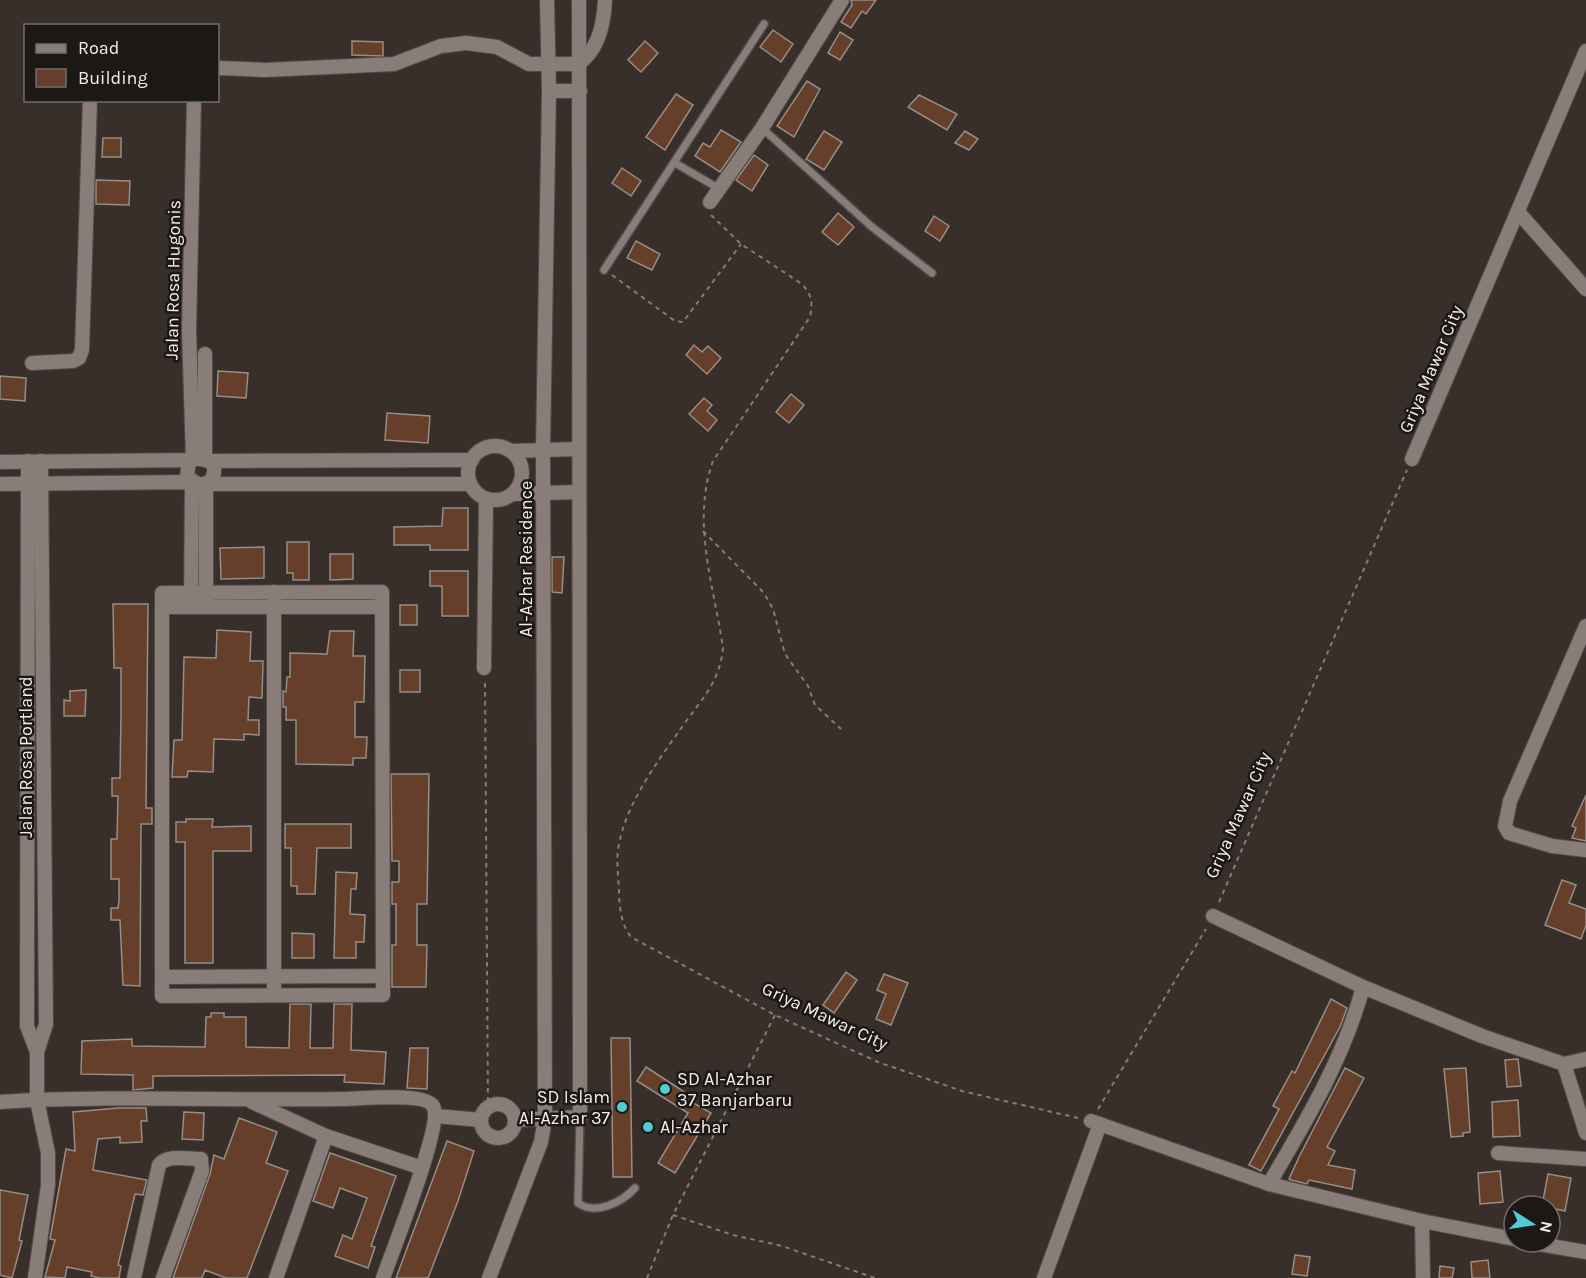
<svg xmlns="http://www.w3.org/2000/svg" width="1586" height="1278" font-family="Karla,sans-serif">
<style>
.building{fill:#653f29;stroke:#978d87;stroke-width:1.5}
.lines{fill:none;stroke-linecap:round;stroke-linejoin:round}
.service-casing{stroke:#524b47;stroke-width:10}
.minor-casing{stroke:#524b47;stroke-width:16}
.path{stroke:#837c77;stroke-width:2;stroke-dasharray:4.5 4.5;stroke-linecap:butt}
.service{stroke:#887d78;stroke-width:7}
.minor{stroke:#887d78;stroke-width:14}
.poi-dot{fill:#51ccd3;stroke:#1c1816;stroke-width:2}
.labels{text-anchor:middle;stroke-width:5;stroke-linejoin:round;paint-order:stroke}
.street-label{font-size:18px;fill:#f4eeeb;stroke:#1c1816}
.poi-label{font-size:18px;fill:#f4eeeb;stroke:#1c1816;text-anchor:start}
</style>
<rect width="100%" height="100%" fill="#382f2a"/>
<g class="building">
<path d="M851,0h25l-10,14 -4,-3 -11,17 -10,-6 11,-17z"/>
<path d="M773,30l20,14 -12,18 -21,-15z"/>
<path d="M840,32l13,8 -13,20 -12,-7z"/>
<path d="M352,41l31,1v14l-31,-1z"/>
<path d="M645,41l13,12 -17,19 -13,-12z"/>
<path d="M807,81l13,8 -26,48 -17,-11z"/>
<path d="M676,94l17,11 -28,45 -19,-13z"/>
<path d="M919,95l38,19 -10,16 -39,-23z"/>
<path d="M721,130l20,12 -21,30 -25,-16 8,-13 7,4z"/>
<path d="M824,131l18,11 -18,28 -18,-11z"/>
<path d="M965,131l13,8 -9,11 -14,-7z"/>
<path d="M103,138h18v19h-19z"/>
<path d="M754,155l14,10 -16,26 -16,-11z"/>
<path d="M622,168l19,13 -10,15 -19,-13z"/>
<path d="M96,180l34,1 -1,24 -33,-1z"/>
<path d="M838,213l16,14 -16,18 -16,-13z"/>
<path d="M934,216l15,10 -9,15 -15,-10z"/>
<path d="M636,241l24,13 -8,16 -25,-12z"/>
<path d="M694,345l8,7 6,-6 13,12 -14,16 -21,-19z"/>
<path d="M218,371l30,2 -2,25 -29,-2z"/>
<path d="M0,376l26,2 -1,23 -25,-2z"/>
<path d="M791,394l13,11 -15,18 -13,-11z"/>
<path d="M704,398l8,7 -5,6 10,9 -9,11 -19,-17z"/>
<path d="M387,413l43,3 -2,27 -43,-3z"/>
<path d="M443,508h25v42h-38v-5h-36v-18l48,-1z"/>
<path d="M287,542h22v38h-16v-7h-6z"/>
<path d="M264,547v31l-43,1 -1,-31z"/>
<path d="M330,554h23v25l-23,1z"/>
<path d="M552,557h12l-2,36 -10,-1z"/>
<path d="M430,571h38v45h-26v-30h-12z"/>
<path d="M113,604h35l-2,204h6v16h-11l-1,162 -17,-1 -3,-65h-9v-12h7l1,-7v-22h-8v-40h6l1,-43h-6v-18h8l1,-65v-45h-7z"/>
<rect x="400" y="605" width="17" height="20"/>
<path d="M217,630l34,2 -1,29h13l-1,37 -13,-1 -1,23h11v15l-15,-1v6l-30,-1 -1,33 -25,-1 -1,6h-15l2,-37h8l2,-83 32,1z"/>
<path d="M330,631h24l-1,25h12l-1,46h-9v35h12l-1,21h-13v7l-57,-1v-44h-10v-13h-3v-16l3,1 1,-15h3v-24l37,1z"/>
<rect x="400" y="670" width="20" height="22"/>
<path d="M86,690l-1,26h-21v-16l6,1v-10z"/>
<path d="M391,774h38l-2,130h-10v41h10l-1,42h-34v-42h4v-41h-4v-22h7v-21h-7z"/>
<path d="M1586,795v46l-14,-3 4,-10 -4,-2z"/>
<path d="M186,819h27l-1,8 39,-1v25h-38v112h-28v-121h-9v-20h10z"/>
<path d="M285,824h66v24h-34l-2,46h-18v-8h-6v-38h-6z"/>
<path d="M336,872l21,1 -1,16h-5l-1,25 15,1 -1,27h-8v16h-22z"/>
<path d="M1562,880l14,5 -7,18 17,6v16l-5,14 -36,-14z"/>
<path d="M292,933l22,1v24h-22z"/>
<path d="M846,972l11,8 -23,33 -11,-8z"/>
<path d="M884,974l24,9 -17,42 -15,-6 10,-25 -9,-4z"/>
<path d="M1331,999l16,9 -7,19 -79,144 -12,-6 30,-56 -6,-3 19,-35 3,2z"/>
<path d="M290,1004h21l-1,44h23l1,-44h18l-1,46 35,2 -2,32 -40,-2 1,-7 -192,1v12l-20,2v-15l-52,-1 1,-33 50,-2v7l73,1 1,-30h5v-4h13v4h22v30l43,1z"/>
<path d="M611,1038h19l2,139h-19z"/>
<path d="M410,1048h18l-1,41 -20,-1z"/>
<path d="M1518,1059l3,27 -14,1 -2,-27z"/>
<path d="M646,1067l46,30 -2,4 21,12 -36,60 -17,-10 30,-50 -51,-32z"/>
<path d="M1345,1068l19,10 -37,69 8,4 -7,14 27,5 -3,19 -43,-9 -2,4 -16,-4 -2,-1 11,-24z"/>
<path d="M1466,1068l4,64 -7,1v3l-12,1 -7,-68z"/>
<path d="M1518,1100l2,36 -27,1 -1,-35z"/>
<path d="M118,1108h28l1,13h-6l1,21 -22,1v-6l-22,2 -5,31 54,10 -4,15 -8,-1 -17,71 3,1 -2,12h-19l-9,-2 1,-4 -25,-5 -2,11 -20,-1 10,-37 -5,-1 16,-90 9,2 -2,-39z"/>
<path d="M184,1112l20,1 -1,27 -21,-1z"/>
<path d="M239,1118l38,14 -11,31 22,8 -41,107h-21l-21,-8 -3,8h-29l37,-104 4,-19 10,4z"/>
<path d="M447,1141l27,10 -16,50 -30,77h-32z"/>
<path d="M330,1153l66,23 -25,70 4,1 -7,21 -33,-12 8,-21 9,4 15,-41 -27,-10 -7,20 -20,-7z"/>
<path d="M1500,1171l3,31 -23,2 -2,-31z"/>
<path d="M1548,1174l23,4 -6,33 -23,-5z"/>
<path d="M0,1190l28,5 -9,45 3,1 -10,37 -12,-3z"/>
<path d="M1295,1255l15,2 -3,19 -15,-2z"/>
<path d="M1488,1260l2,18h-18l-1,-16z"/>
<path d="M1440,1266l14,2 -2,10h-13z"/>
</g>
<g class="lines">
<g class="service-casing">
<g id="service">
<path d="M762,128l110,99 60,46"/>
<path d="M675,163l43,25"/>
<path d="M604,270l160,-246"/>
<path d="M580,1117l-2,86c18,13 44,-1 57,-15"/>
</g>
</g>
<g class="minor-casing">
<g id="minor">
<path d="M218,68l47,2 129,-6 47,-18 25,-3 31,4 32,17h49c21,-14 26,-40 27,-64"/>
<path d="M549,91h31"/>
<path d="M710,202l52,-74 80,-128"/>
<path d="M1519,213l67,76"/>
<path d="M205,354v104"/>
<path d="M32,363l41,-2 6,-3 3,-8 8,-250"/>
<circle cx="495" cy="473" r="27"/>
<path d="M512,451l66,-2"/>
<path d="M1412,459l174,-408"/>
<path d="M193,460l-4,-130 5,-230"/>
<path d="M28,461l-1,565 10,26v48l11,53v32l-13,93"/>
<path d="M210,461l262,-1"/>
<path d="M0,462l189,-2c17,-3 33,2 21,22l-11,3 -12,-8 2,-17"/>
<path d="M0,484l192,-2 -1,125"/>
<path d="M514,494l65,-2"/>
<path d="M274,592v403"/>
<path d="M382,592l1,403 -221,1v-403z"/>
<path d="M162,607h220"/>
<path d="M206,607v-123h264"/>
<path d="M1586,626l-76,175 -5,25 4,7 43,13 34,4"/>
<path d="M484,668l2,-169"/>
<path d="M1213,916l150,71 119,49 82,28 22,-5"/>
<path d="M162,977l221,-1"/>
<path d="M37,1052l9,-28 -5,-563"/>
<path d="M1564,1064l22,69"/>
<path d="M0,1102c113,-7 227,-1 341,-3 16,0 84,-7 92,7 11,17 -41,146 -50,172"/>
<path d="M252,1102l74,34 96,32"/>
<circle cx="498" cy="1121" r="17"/>
<path d="M436,1116l45,4"/>
<path d="M515,1120l65,-3 -1,-1117"/>
<path d="M1091,1121l178,63 153,37 92,18"/>
<path d="M1498,1153l88,6"/>
<path d="M1269,1184c37,-63 75,-126 94,-197"/>
<path d="M1422,1221l1,57"/>
<path d="M1528,1242l58,10"/>
<path d="M134,1278l25,-113c8,-11 29,-6 42,-6l1,12 -39,107"/>
<path d="M276,1278l50,-142"/>
<path d="M489,1278l52,-136 4,-23 -2,-669 6,-359 -2,-91"/>
<path d="M1044,1278l56,-154"/>
</g>
</g>
<g class="path">
<path d="M711,215l30,29 61,40c10,11 11,19 8,33l-97,144c-22,61 1,125 10,187 -3,34 -22,52 -41,79 -24,34 -55,75 -63,117 -3,14 -1,30 0,45 0,16 2,36 12,48l144,78 103,47 84,29 116,27"/>
<path d="M612,275l63,46 8,1 58,-78"/>
<path d="M703,531l61,62 9,16 12,45 23,32 7,19 26,24"/>
<path d="M485,683l3,424"/>
<path d="M1219,902l188,-432"/>
<path d="M1098,1109l108,-180"/>
<path d="M673,1215l60,20 49,11 93,32"/>
<path d="M647,1278l26,-63 102,-200"/>
</g>
<use href="#service" class="service"/>
<use href="#minor" class="minor"/>
</g>
<g class="poi-dot">
<circle cx="665" cy="1089" r="6"/>
<circle cx="622" cy="1107" r="6"/>
<circle cx="648" cy="1127" r="6"/>
</g>
<g class="labels">
<g class="street-label">
<text transform="translate(173 280) rotate(-89)" y="6">Jalan Rosa Hugonis</text>
<text transform="translate(1431 369) rotate(-67)" y="6">Griya Mawar City</text>
<text transform="translate(526 559) rotate(-90)" y="6">Al-Azhar Residence</text>
<text transform="translate(26 757) rotate(-90)" y="6">Jalan Rosa Portland</text>
<text transform="translate(1238 815) rotate(-66)" y="6">Griya Mawar City</text>
<text transform="translate(825 1016) rotate(25)" y="6">Griya Mawar City</text>
</g>
<g class="poi-label">
<text x="677" y="1085">SD Al-Azhar<tspan x="677" dy="21">37 Banjarbaru</tspan></text>
<text x="610" y="1103" text-anchor="end">SD Islam<tspan x="610" dy="21">Al-Azhar 37</tspan></text>
<text x="660" y="1133">Al-Azhar</text>
</g>
</g>
<rect x="24" y="24" width="195" height="78" fill="#1c1816" stroke="#726e6b" stroke-width="1.5"/>
<rect x="36" y="44" width="30" height="9" fill="#887d78" stroke="#726e6b" stroke-width="1.5"/>
<text x="78" y="54" font-size="18" fill="#f4eeeb">Road</text>
<rect x="36" y="69" width="30" height="18" fill="#653f29" stroke="#726e6b" stroke-width="1.5"/>
<text x="78" y="84" font-size="18" fill="#f4eeeb">Building</text>
<g transform="translate(1532 1224) rotate(102)"><circle r="28" fill="#1c1816" stroke="#726e6b" stroke-width="1.5"/>
<path d="M0-4.5L10 22L0 15L-10 22Z" fill="#51ccd3"/>
<text y="-9" font-size="16" font-weight="bold" text-anchor="middle" fill="#f4eeeb">N</text>
</g>
</svg>
